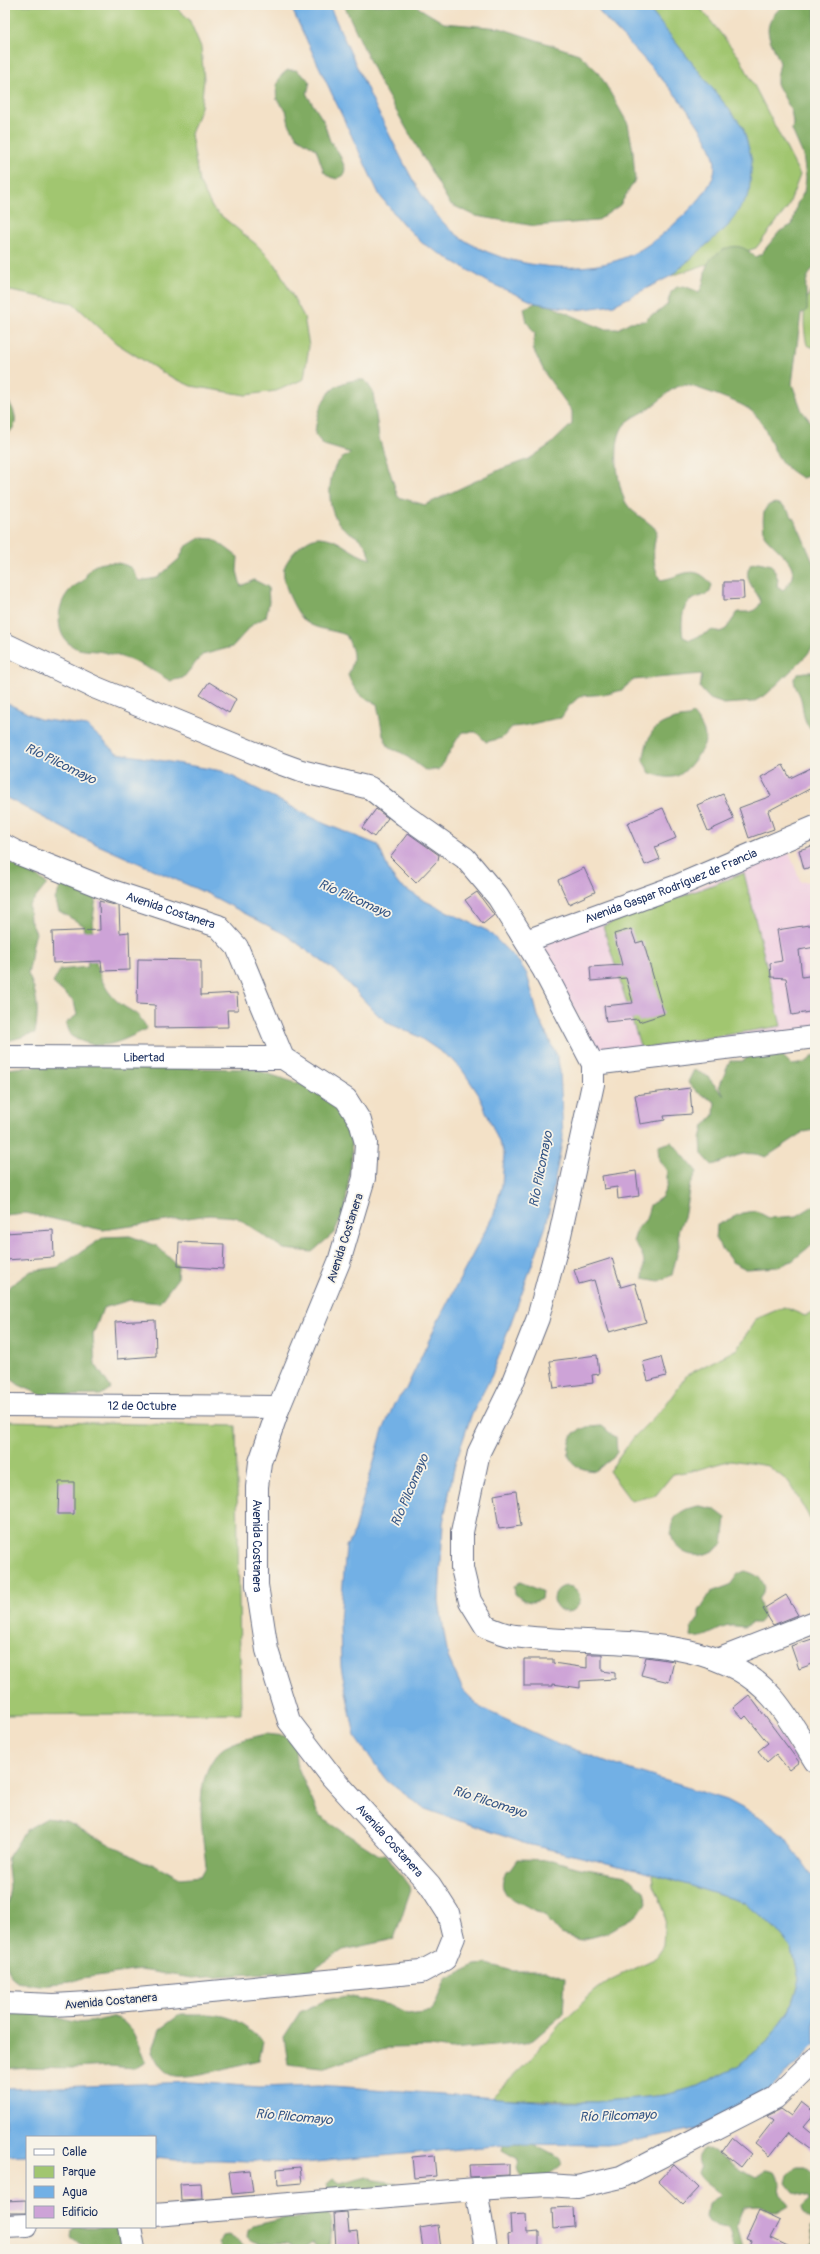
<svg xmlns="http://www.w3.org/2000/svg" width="820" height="2254" font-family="Pangolin,sans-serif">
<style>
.built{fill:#f1d0e2}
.green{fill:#a1c670;stroke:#5e7a67}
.forest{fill:#80ab62;stroke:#4e6d60}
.water{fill:#72b0e5;stroke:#4670a2}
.building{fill:#cda3d7}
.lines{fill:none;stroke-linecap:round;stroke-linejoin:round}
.minor-casing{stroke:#676d83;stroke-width:24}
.minor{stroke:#fff;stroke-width:22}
.labels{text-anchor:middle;stroke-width:3.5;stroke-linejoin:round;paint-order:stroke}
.street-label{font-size:12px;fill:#1b2f5e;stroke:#f7f3e8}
.water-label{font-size:13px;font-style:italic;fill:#355686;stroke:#f7f3e8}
</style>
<rect width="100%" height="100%" fill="#f7f3e8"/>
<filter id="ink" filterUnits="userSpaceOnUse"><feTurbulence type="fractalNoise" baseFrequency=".025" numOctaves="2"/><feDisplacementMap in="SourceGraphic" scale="8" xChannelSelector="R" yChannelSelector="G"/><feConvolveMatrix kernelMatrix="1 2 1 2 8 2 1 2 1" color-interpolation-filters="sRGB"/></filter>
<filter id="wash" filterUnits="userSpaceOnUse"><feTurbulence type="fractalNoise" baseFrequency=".012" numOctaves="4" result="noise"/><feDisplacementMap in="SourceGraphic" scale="16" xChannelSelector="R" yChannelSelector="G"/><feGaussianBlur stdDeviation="0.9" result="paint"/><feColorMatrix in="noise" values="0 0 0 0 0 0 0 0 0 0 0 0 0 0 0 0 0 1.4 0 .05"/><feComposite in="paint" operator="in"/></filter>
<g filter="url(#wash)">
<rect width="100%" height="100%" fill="#f3e1c7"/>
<path class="built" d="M789,853l12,29 14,-1v151l-216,25 -58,-112z"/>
<g class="green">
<path d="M5,5h168l16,14 12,28 3,32 -3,28 -10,27 8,48 14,27 44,36 19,20 28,52 5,29 -5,33 -28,12 -30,4 -55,-9 -26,-12 -49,-31 -43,-40 -68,-13z"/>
<path d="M646,5h52l42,53 60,117 -12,32 -32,41 -85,28 57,-50 15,-99z"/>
<path d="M815,287v61l-8,-3c-4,-16 -6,-47 8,-58z"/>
<path d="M744,873l37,153 -140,23 -38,-123z"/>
<path d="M784,1307l21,9 10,-5v220l-7,-16 -19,-33 -21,-16 -37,-6 -35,10 -23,4 -17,21 -25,6 -22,-30 25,-34 30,-30 23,-32 50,-26 19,-30z"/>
<path d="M5,1421l231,5 5,287 -236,2z"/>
<path d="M653,1874l92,29 30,25 17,21 7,30 -9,31 -23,32 -28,23 -40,21 -33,9 -70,7 -105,-4 39,-38 32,-38 33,-31 15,-11 44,-21 9,-13 2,-33 -11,-28z"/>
</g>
<g class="forest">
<path d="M344,5h73l2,3 25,15 56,5 79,26 20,19 29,51 5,27 2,29 -15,25 -23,16 -62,5 -59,-10 -26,-12 -71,-123z"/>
<path d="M783,5h32v261c-16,19 -6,26 -8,44l-6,4 -9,70 10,27 13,16v47l-13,4c-8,-5 -18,-11 -23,-20 -14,-22 -12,-41 -39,-54 -9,-4 -48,-19 -55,-19 -13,1 -20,11 -30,19 -9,8 -22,12 -30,20 -14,15 -8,62 1,79 7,12 23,17 31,28 -5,19 -5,32 3,49 21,-2 34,-19 52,5l-2,7c-6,4 -14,5 -20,9 -9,6 -9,27 -7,36l7,3 23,-10 7,2 6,-3 12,-17c11,0 18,1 23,-10 -5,-13 -20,-23 -10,-38l7,-2 14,3 6,14 -1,7 6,4c25,-24 -5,-36 -19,-55 0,-9 -4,-27 7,-31 22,-8 35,49 44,61v79l-9,12 -39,38 -14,8 -29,2 -14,-5 -10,-11 2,-14 -69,6 -11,10 -14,4 -28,2 -11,10 -8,12c-17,2 -32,8 -49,9l-10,11 -16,4 -10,-10h-14c-9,12 -14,25 -23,38h-14l-23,-17 -13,-5 -6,-13 -6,-31c-16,-6 -23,-13 -29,-29 8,-17 6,-23 -2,-40 -12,-5 -29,-5 -40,-13 -10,-8 -25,-40 -22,-53 3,-12 22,-32 35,-32 21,0 32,18 52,22 -7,-28 -24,-21 -35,-40 -9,-14 -8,-44 2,-57 3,-4 9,-6 13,-9l-27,-8 -9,-10c2,-31 14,-57 50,-55l8,12 6,46 19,59 27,8 76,-36 28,-10 22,-15 21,-20v-13l-26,-36 -13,-26 2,-15 -8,-12 -3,-14 12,-5 15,3 52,23h15l12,-7 15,-1 5,-5 7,-3 10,-8 4,-13 6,-5 7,-1 15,6c7,-10 4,-22 11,-32 2,-3 7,-6 10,-8 13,-9 24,-7 35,5l6,-3 19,-23 12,-6 5,-21 7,-12 2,-14 -3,-23 -11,-25 1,-7 -2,-13 -14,-26v-7l3,-14c-10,-27 -22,-34 3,-58z"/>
<path d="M288,70h8l14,11 -3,14 16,25 7,21 9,12 6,15 -1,7 -7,4 -7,-2 -6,-5 -8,-23 -19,-12 -8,-13 -3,-14 -9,-10c-2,-12 0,-24 11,-30z"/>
<path d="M5,398c10,9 17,30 0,36z"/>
<path d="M200,538l14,1 24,18 -1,14 4,15 13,-6 14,7 1,15 -3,15 -13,7 -21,23 -30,8 -19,23 -13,3c-21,-14 -43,-24 -67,-29 -8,-2 -20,-1 -27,-4 -9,-4 -14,-11 -16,-20 -3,-14 1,-30 12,-40 3,-3 9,-5 12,-8 2,-3 3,-8 6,-11 9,-9 31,-8 41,-1 3,2 5,9 8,13l18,-3 22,-19 6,-12z"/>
<path d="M806,672h9v57h-4c-9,-9 -7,-18 -10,-30 -2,-8 -7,-11 -7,-21l5,-5z"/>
<path d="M692,713c6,7 14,18 13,27 -1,10 -19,33 -28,36 -9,3 -18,0 -27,-3l-7,-12c2,-8 3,-18 7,-25 6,-14 26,-18 39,-19z"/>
<path d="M5,861l31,14 11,9 -18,22 1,14 6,13c-5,14 -4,26 -8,41 10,20 11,37 7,59l-30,9z"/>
<path d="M74,880l24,11c-9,33 -9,85 19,110 15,13 20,8 30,28 -29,13 -45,25 -76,7l-5,-13 11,-8 -3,-13 -21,-19 7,-13 28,-3 -5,-42 -24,-14 -4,-12 6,-13z"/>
<path d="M769,1050l12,4 11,11 13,-2 10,-8v75l-11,2 -38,25c-25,-9 -31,2 -54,8l-10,-11 -1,-15 3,-13 10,-11 1,-13 -18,-10 -9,-10 6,-12 13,6 17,20 -5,-9 11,-26h13l11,-9z"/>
<path d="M110,1060l60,8 83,1 93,30 6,55 -7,55 -11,24 -22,19 -28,-3 -48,-32 -27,-2 -106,15 -77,-17 -21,2v-146z"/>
<path d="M672,1142l25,30 -7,13 -6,32 -6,14 1,15 -7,29 -13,6 -16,-3c2,-17 2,-23 -10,-36l4,-13 9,-10 4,-14 12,-8 5,-12v-14l-8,-11 -1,-14z"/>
<path d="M815,1205v37l-23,19 -14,6 -32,2 -14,-7 -16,-22 1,-15 25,-12 14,-2 13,7 28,-2z"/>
<path d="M130,1236l27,10 21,20 -1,13 -18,24 -29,-3 -27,8 -10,27 2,29 16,24 -10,7 -57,1 -25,-11 -14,-11v-82l4,-5 22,-16 27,-4 46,-30z"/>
<path d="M602,1426l14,12 1,14 -4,6 -18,13c-25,-2 -33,-16 -21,-38l13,-6z"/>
<path d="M699,1506l15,3 12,9 -3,26c-45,38 -78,-31 -24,-38z"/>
<path d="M745,1571c10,3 17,6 20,17l-6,12 5,17 -5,6h-8l-6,4c-5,0 -11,-2 -16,-1 -15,3 -24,15 -39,10l1,-7 8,-11v-7l12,-19 19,-7 8,-11z"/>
<path d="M520,1582l22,9 -1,8c-10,6 -17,2 -26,-5l-1,-7z"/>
<circle cx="567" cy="1599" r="13"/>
<path d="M266,1734l19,2 10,9 1,18 23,53 60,39 7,-1 25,35 -17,50 -51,11 -31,20 -120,8 -52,-8 -58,8 -11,4 -33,3 -21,-4 -6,-5 -6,-15v-40l5,-35 -3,-27 19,-29 21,-12 18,3 80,42h7l28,15 21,-2 5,-9c-3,-35 -15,-88 14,-116 9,-9 34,-14 46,-17z"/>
<path d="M517,1859l36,1 22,7 51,9 18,15 3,11 -2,4 -9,10 -30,17 -25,7 -20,-6 -17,-19 -37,-19c-7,-9 -5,-16 -1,-25l4,-2z"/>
<path d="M487,1964l26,7h34l18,7 -2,36 -30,26 -8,3 -74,7 -21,-3 -38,1 -70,20 -34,-4 -4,-27 16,-25 26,-12 21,-4 42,9 18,9 25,-3 14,-32 29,-14z"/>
<path d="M16,2012c11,1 23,0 34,3 15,4 21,9 38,7 10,0 25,-8 33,-2 14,9 17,28 25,41l-12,7 -25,-2 -35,2 -48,-1 -21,2c0,-18 -5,-46 11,-57z"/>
<path d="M181,2014c42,0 50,-2 82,27l-4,19c-20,4 -71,21 -88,15 -10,-3 -15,-15 -19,-23l8,-23z"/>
<path d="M508,2131l51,27 3,7 -18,13h-21c-6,-6 -7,-10 -5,-19l-16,-9z"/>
<path d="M705,2148c18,7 32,21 50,30l12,-8 6,2 8,12 -1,8 9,14 -12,7 -19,-7 -14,1 -7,19 6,23h-10l-1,-14 -3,-7c-11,-1 -18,-2 -23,-12l2,-13 12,-8c-6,-9 -16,-11 -21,-21l2,-6c-4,-9 -4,-14 4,-20z"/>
<path d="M797,2167h8l10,8v74h-9l8,-7 -3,-14 4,-5c-7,-3 -13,-10 -13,-17l8,-7 -1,-3 -16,-4 -7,-9 2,-7z"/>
<path d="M367,2176l7,4 22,3 2,10 -69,-2 -2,-7 6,-5 6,4z"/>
<path d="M317,2209c25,12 10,20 13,40h-13l-4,-7 -9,7c-10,0 -12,-5 -21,-6 -13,-1 -25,6 -36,-5l1,-7 4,-5 34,-8 7,1 13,-3z"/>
<path d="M75,2227h40l19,5 8,17c-24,0 -52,5 -71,-11l1,-7z"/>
<path d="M229,2235l6,3 10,11h-23l-3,-7 3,-6z"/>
</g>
<g class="water">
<path d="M290,5h39c21,47 42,94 65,139 16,31 31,63 57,86 40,36 126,48 175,27 20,-8 44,-28 59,-43 12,-11 29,-30 30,-47 2,-38 -86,-123 -113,-152l-6,-10h50l97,122 9,33 -3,34 -21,32 -57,50 -57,29 -37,5 -41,-7 -46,-20 -68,-40 -19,-19 -23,-28z"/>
<path d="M5,702l34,17 48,7 30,27 105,18 103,53 53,21 12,28 9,12 24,15 65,31 31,31 8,12 11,42 19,40 3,14 3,67 -17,89 -54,149 -21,41 -16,48 -12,59 -4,78 9,56 15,33 18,18 71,33 64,24 111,35 36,19 21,18 31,42v165l-53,54 -67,31 -73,14 -14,2 -92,-1 -212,19 -83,-3h-45l-21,-2v-21h-128v18l-22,1v-67l186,-7 68,5 60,-2 233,17h44l70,-7 33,-9 40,-21 28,-23 23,-32 9,-31 -7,-30 -17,-21 -30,-25 -92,-29 -126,-30 -67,-23 -35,-12 -38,-28 -32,-45 -14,-69 -1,-47 6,-74 6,-8 30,-105 12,-29 12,-15 33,-70 55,-105 8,-29 2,-31 -25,-59 -16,-24 -10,-11 -37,-25 -26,-11 -12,-9 -40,-42 -52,-38 -78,-41 -130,-58 -73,-39z"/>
</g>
<g id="blocks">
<g class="building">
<path d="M724,582h19l1,17 -20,1z"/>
<path d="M209,682l27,17 -7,14 -29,-18z"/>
<path d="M783,765l7,13 25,-12v20l-47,25 6,18 -25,9 -10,-30 32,-12 -10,-19z"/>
<path d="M723,794l11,25 -26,12 -11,-26z"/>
<path d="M663,808l13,30 -21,9 5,12 -15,6 -18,-42z"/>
<path d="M376,809l12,9 -14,19 -12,-9z"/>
<path d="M408,833l31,22 -1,5 -22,23 -26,-26z"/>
<path d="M815,845v21l-11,3 -5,-19z"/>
<path d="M584,868l11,24 -26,12 -11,-24z"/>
<path d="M477,892l17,23 -11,9 -18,-24z"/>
<path d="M99,901l20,5 1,27 9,-1 1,38 -28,1 -1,-10 -48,2 -1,-31 48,-2z"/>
<path d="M815,924v23l-16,3 3,27 13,-2v36l-23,4 -6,-37 -15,-1 -1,-14 12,-2 -5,-31z"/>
<path d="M631,929l5,14 7,-2 21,73 -25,8 -1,-3 -32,3 -2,-16 29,-3 -7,-25 -35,3 -1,-14 32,-2 -8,-31z"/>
<path d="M138,959l63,1v35l36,-2 1,17h-11l1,17 -73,1v-23l-18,-1z"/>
<path d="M690,1088l2,26 -28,2 1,4 -25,4 -5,-29z"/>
<path d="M636,1171l3,25 -21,3 -1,-12 -13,2 -2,-13z"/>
<path d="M53,1230l1,27 -49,3v-27z"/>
<path d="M179,1242l45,2 -1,25 -45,-3z"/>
<path d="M612,1258l9,29 14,-4 11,39 -37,10 -15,-52 -15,4 -5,-14z"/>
<path d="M155,1320l1,36 -39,3 -2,-37z"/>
<path d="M597,1355l2,19 -7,1 1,8 -39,5 -4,-27z"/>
<path d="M661,1357l5,19 -18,5 -5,-19z"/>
<path d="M59,1482h15v32h-16z"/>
<path d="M516,1491l5,35 -22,3 -5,-34z"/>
<path d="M786,1595l12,20 -25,10 -10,-16z"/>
<path d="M815,1638v25l-16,6 -8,-23z"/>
<path d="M587,1654h15v17l13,2v6l-35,2v7l-27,-4v2h-29v-27h29v4l34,5z"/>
<path d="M646,1657l28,4 -5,21 -28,-7z"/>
<path d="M749,1695l50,67 -10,8 -13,-16 -9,8 -9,-11 10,-8 -22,-27 -3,3 -10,-11z"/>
<path d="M801,2102l14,11 -11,13 11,9v18l-27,-20 -18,23 -15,-12 18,-23 -6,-5 14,-7 10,7z"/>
<path d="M732,2138l19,16 -10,13 -19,-15z"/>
<path d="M434,2155l2,21 -22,2 -2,-21z"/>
<path d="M509,2164v11l-39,2 -1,-12z"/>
<path d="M674,2164l25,24 -16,17 -25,-24z"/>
<path d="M300,2167l2,16 -24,2 -1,-16z"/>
<path d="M250,2170l3,22 -21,2 -3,-22z"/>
<path d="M201,2183l1,16 -21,1 -1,-16z"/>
<path d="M26,2200v13h-21v-12z"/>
<path d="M573,2207l1,20 -21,2 -1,-21z"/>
<path d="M759,2211l21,10 -9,17 23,11h-47l4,-8 -5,-2z"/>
<path d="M347,2212l2,20 8,-1 2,18h-23l-2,-36z"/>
<path d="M526,2214l1,19 12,-1v17h-30l-1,-15 3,-1 -1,-18z"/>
<path d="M438,2225l3,24h-18l-3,-21z"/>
</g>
</g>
</g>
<g filter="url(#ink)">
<use href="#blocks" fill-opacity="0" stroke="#676d83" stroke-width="1"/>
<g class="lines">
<g class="minor-casing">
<g id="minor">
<path d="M5,644l89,43 185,76 22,8 69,17 34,27 61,43 33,39 45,72 50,95v20l-33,151 -22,83 -28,71 -31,63 -17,80v36l5,21 3,12 16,26c9,3 19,8 29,9 83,12 198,-8 258,62 16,19 29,42 42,63"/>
<path id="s1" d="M5,846l17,9 90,36 106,35 19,21 46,111 63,41 14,22 6,22 -2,35 -25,84 -60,145 -19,55 -3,25v98l10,65 22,71 43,56 98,108 18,28 6,24 -9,22 -24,13 -315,30 -52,3 -49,-2"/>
<path id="s2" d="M526,941l151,-55 138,-59"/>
<path id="s3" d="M5,1057l278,1"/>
<path d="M593,1064l222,-27"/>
<path id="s4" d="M5,1405l274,2"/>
<path d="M720,1659l95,-37"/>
<path d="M476,2189l10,60"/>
<path d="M155,2215l321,-26 72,-4 29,2 44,-10 154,-79 40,-39"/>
<path d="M5,2226l22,-1"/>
<path d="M130,2227l4,22"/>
</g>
</g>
<use href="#minor" class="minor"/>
</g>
</g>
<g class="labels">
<g class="street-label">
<text dy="4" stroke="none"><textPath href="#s2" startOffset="155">Avenida Gaspar Rodríguez de Francia</textPath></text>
<text dy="4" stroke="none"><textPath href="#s1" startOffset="178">Avenida Costanera</textPath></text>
<text dy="4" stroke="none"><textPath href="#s3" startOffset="139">Libertad</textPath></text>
<text transform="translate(345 1238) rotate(-72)" y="4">Avenida Costanera</text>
<text dy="4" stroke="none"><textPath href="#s4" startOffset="137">12 de Octubre</textPath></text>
<text dy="4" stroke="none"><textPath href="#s1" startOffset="922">Avenida Costanera</textPath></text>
<text dy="4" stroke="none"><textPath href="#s1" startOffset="1258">Avenida Costanera</textPath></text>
<text transform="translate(111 2001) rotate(-5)" y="4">Avenida Costanera</text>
</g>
<g class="water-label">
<text transform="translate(61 763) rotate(26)" y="5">Río Pilcomayo</text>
<text transform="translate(355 898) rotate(24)" y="5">Río Pilcomayo</text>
<text transform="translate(540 1169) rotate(-79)" y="5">Río Pilcomayo</text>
<text transform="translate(409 1490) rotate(-67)" y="5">Río Pilcomayo</text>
<text transform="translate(490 1801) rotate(18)" y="5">Río Pilcomayo</text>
<text transform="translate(618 2115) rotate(-2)" y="5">Río Pilcomayo</text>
<text transform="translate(294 2116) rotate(5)" y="5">Río Pilcomayo</text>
</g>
</g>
<rect width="820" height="2254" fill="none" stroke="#f7f3e8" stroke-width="20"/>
<rect x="26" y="2136" width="130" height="92" fill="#f7f3e8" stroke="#9fa5b1"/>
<rect x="34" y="2149" width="20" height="6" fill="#ffffff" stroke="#9fa5b1"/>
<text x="62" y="2156" font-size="12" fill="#1b2f5e">Calle</text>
<rect x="34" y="2166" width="20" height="12" fill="#a1c670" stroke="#9fa5b1"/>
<text x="62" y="2176" font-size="12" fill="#1b2f5e">Parque</text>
<rect x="34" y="2186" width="20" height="12" fill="#72b0e5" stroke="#9fa5b1"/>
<text x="62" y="2196" font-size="12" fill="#1b2f5e">Agua</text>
<rect x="34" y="2206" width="20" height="12" fill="#cda3d7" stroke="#9fa5b1"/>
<text x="62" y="2216" font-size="12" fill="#1b2f5e">Edificio</text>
</svg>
